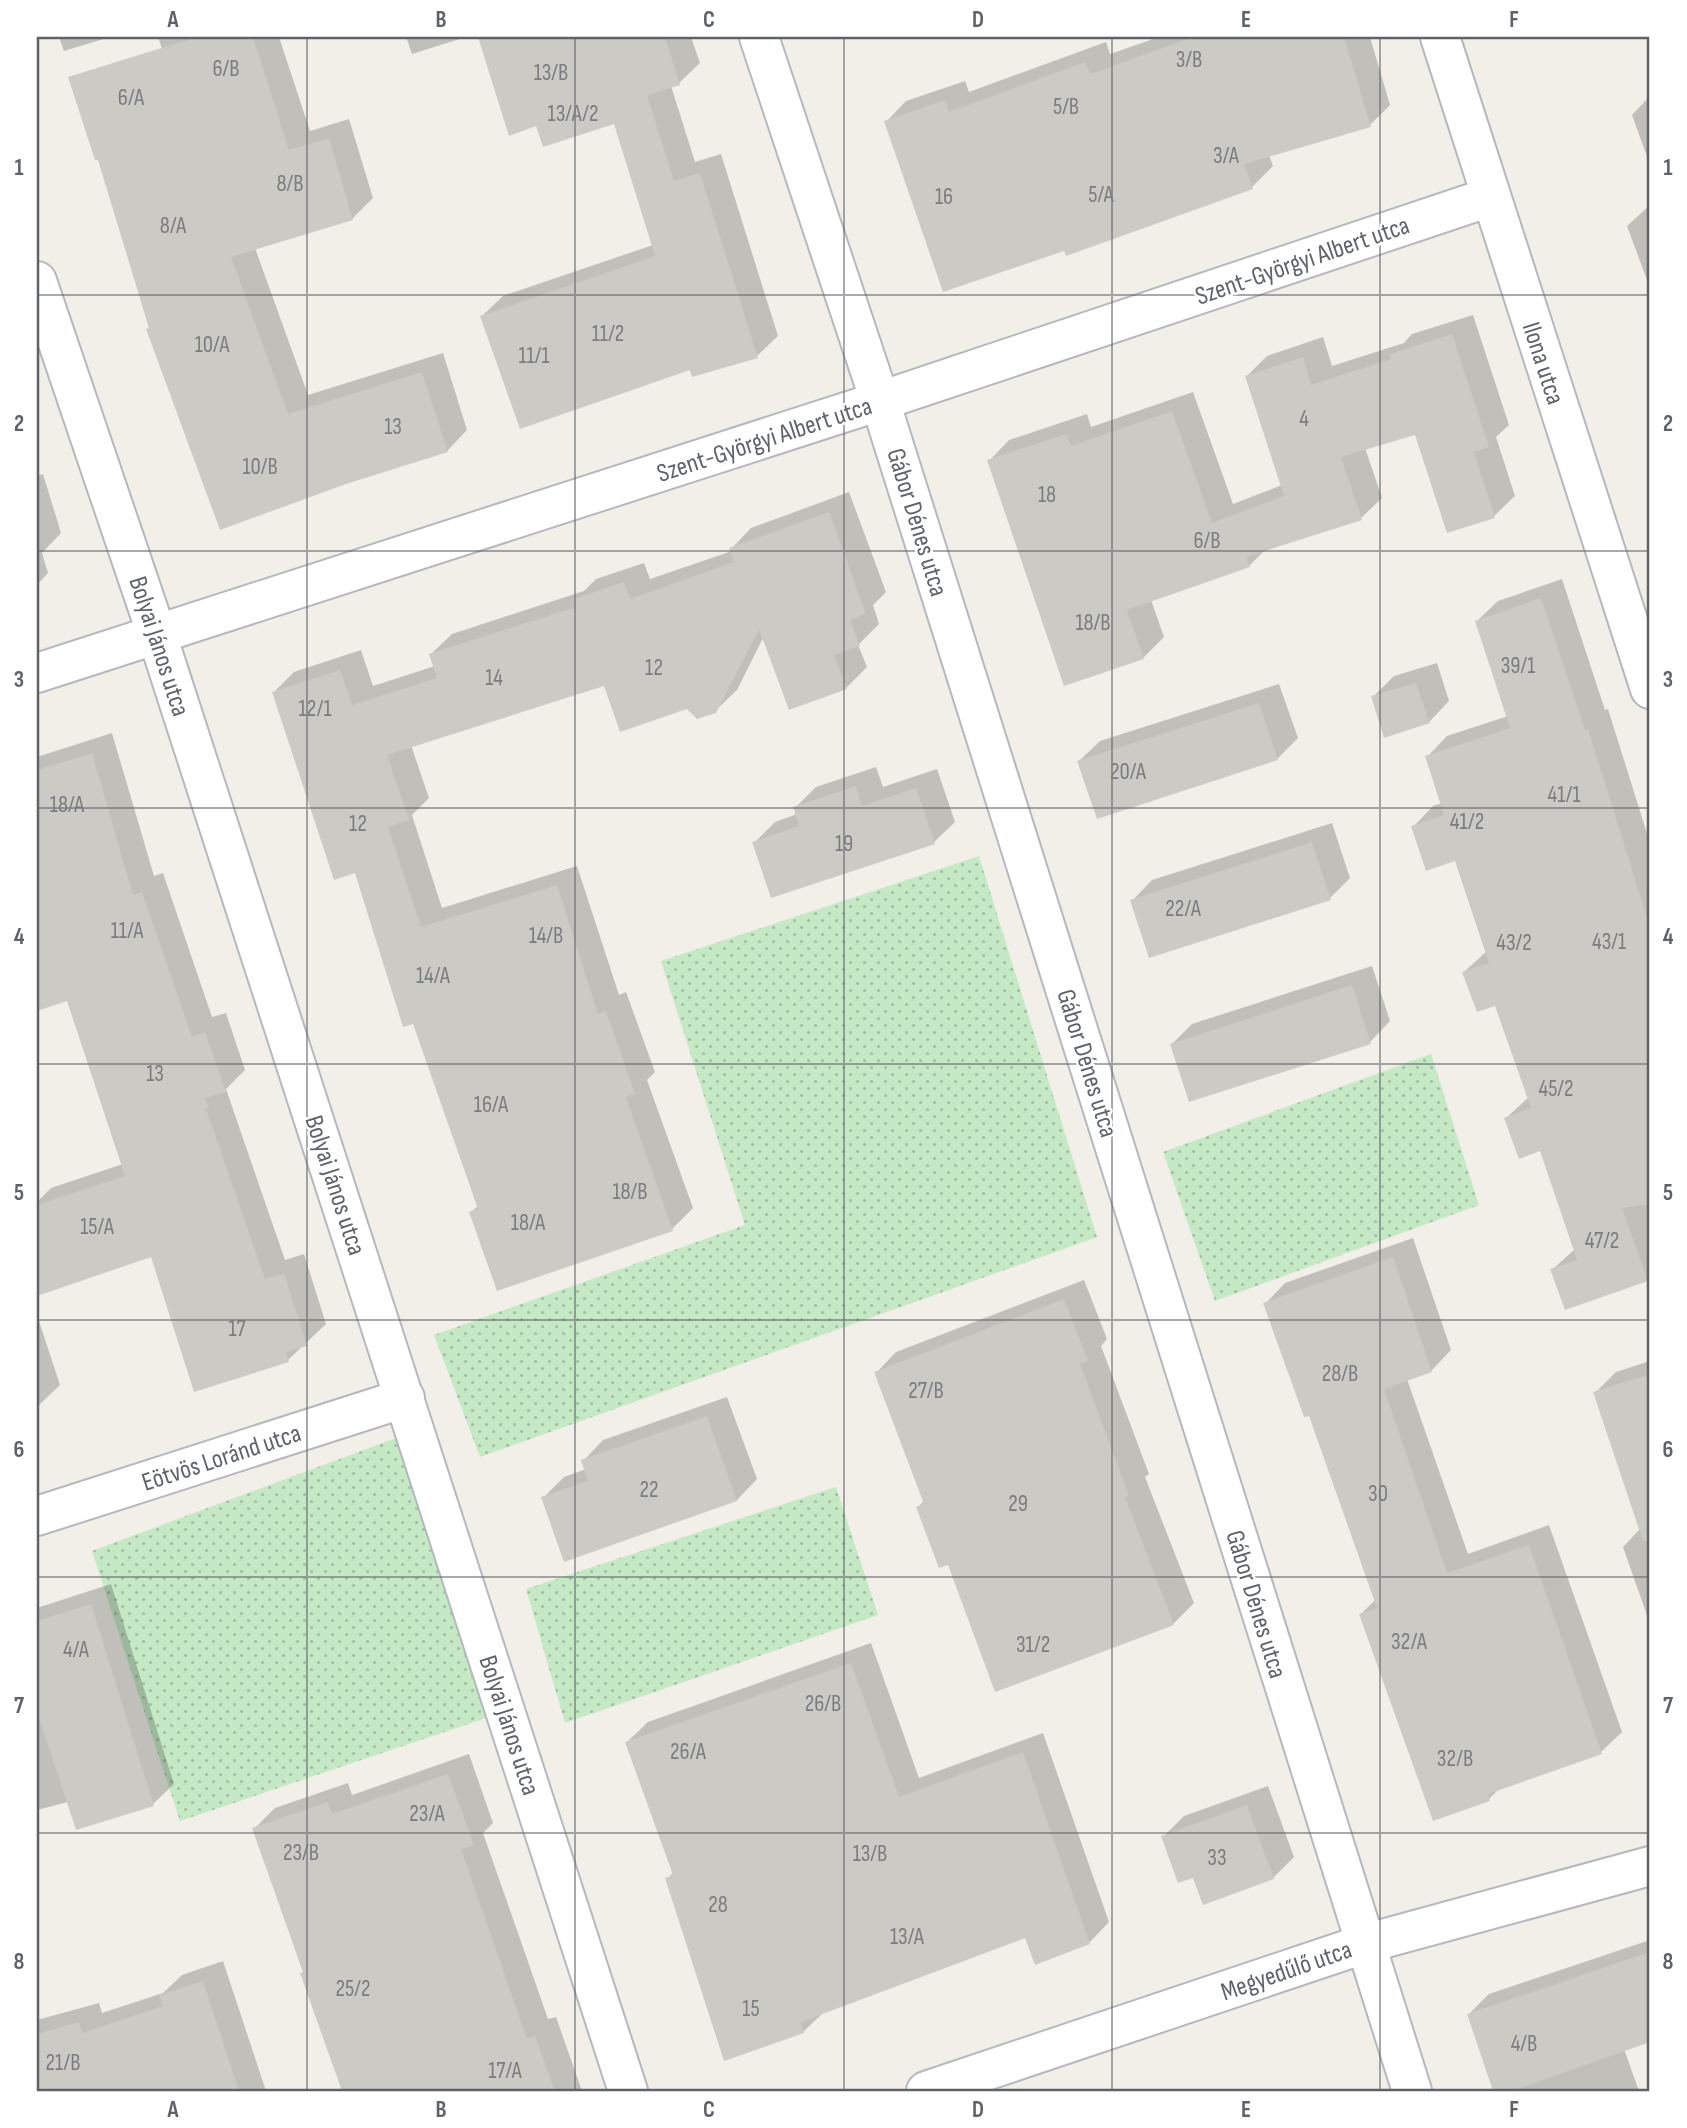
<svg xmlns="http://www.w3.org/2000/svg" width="1687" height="2128" font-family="'Sofia Sans Condensed',sans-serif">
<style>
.grass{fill:url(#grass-dots)}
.shadow{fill:#0003}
.building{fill:#cccac5}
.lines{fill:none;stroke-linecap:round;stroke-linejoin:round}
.street-casing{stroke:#b5b8bc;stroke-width:42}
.street{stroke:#fff;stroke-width:38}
.grid{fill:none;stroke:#5f6368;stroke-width:2;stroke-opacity:0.55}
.labels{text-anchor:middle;stroke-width:5;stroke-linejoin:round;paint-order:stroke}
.number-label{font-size:23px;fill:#7a7d7f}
.street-label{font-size:26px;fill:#5f6368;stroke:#fff}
.neatline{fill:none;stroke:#5f6368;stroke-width:2.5}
.grid-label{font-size:23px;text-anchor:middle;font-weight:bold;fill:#5f6368}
</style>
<defs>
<pattern id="grass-dots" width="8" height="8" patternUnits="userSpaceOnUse" patternTransform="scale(1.75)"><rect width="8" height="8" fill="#c5e8c5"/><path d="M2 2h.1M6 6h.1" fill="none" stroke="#a3c0a4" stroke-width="1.8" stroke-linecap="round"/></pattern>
</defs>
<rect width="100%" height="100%" fill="#f1efe8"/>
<g class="grass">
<path d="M979,856l118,381 -617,220 -46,-122 311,-110 -84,-264z"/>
<path d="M1431,1054l48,151 -264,96 -52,-149z"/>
<path d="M396,1438l90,280 -306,103 -88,-270z"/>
<path d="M836,1487l42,128 -313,108 -39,-134z"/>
</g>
<g class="shadow">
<path d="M59,37h51l-46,14z"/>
<path d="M158,37h121l31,94 39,-12 24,79 -21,21 -97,29 53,147 135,-42 24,77 -20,21 -101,32 -196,-156 21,-252z"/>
<path d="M406,37h60l-54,17z"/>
<path d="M480,37h211l9,26 -21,20 -8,3 24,76 26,-8 57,182 -21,20 -66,12 -209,-52 21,-20 150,-51 -38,-123 -78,2 -27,9z"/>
<path d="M1159,37h211l20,68 -20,20 -101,30 4,11 -21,21 -187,61 -179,-126 20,-21 59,-20 4,11 137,-50 4,12z"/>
<path d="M1650,96v69l-18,-50z"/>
<path d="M1650,205v83l-23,-62z"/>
<path d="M1473,315l36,110 -13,12 19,59 -21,20 -77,-83 -52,15 17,50 -21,20 -96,32 -16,16 -98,34 13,37 -21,21 -154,-197 20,-21 78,-26 4,13 102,-35 40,112 49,-19 -35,-109 20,-20 56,-19 9,29 72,-23 8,-9z"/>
<path d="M43,474l18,59 -19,20 6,20 -11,12v-109z"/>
<path d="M849,492l37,100 -13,13 6,19 -21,21 9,22 -21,21 -82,-52 -27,54 -22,21 -27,-4 -83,-23 -194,61 18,53 -17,17 30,93 135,-42 42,129 7,-3 29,80 -8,8 46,128 -21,21 -201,-17 8,-7 -65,-183 -58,-151 -82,-179 20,-20 67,-22 12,36 62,-20 -4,-12 21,-20 132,-43 12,-12 48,-16 6,16 82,-28 -1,-2 20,-21z"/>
<path d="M1562,579l43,131 3,-1 42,134v267l-32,10 24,68 8,-3v93l-84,30 -14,-38 23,-21 -34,-100 -35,-31 23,-21 -33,-93 -32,-32 23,-21 -31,-92 -43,-32 20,-21 9,-3 -15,-46 20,-21 61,-20 -31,-95 21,-20z"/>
<path d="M1437,663l12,38 -20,21 -56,-25 21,-21z"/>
<path d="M1279,684l19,54 -21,21 -198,2 21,-20z"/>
<path d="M112,733l42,143 9,-3 49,144 14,-4 19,57 -19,19 59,171 19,-6 22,70 -38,36 -136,-105 -94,32 -21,-60v-25l14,-14 72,-24 -55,-165 -31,10v-252z"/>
<path d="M876,767l7,20 54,-18 18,53 -21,20 -180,1 21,-21 22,-8 -2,-6 21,-21z"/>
<path d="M1332,823l18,55 -20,20 -198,3 20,-21z"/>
<path d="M1372,966l18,55 -20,21 -198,2 20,-20z"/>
<path d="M1413,1238l38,112 -20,21 -24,8 61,175 81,-29 73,207 -21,20 -101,36 -11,11 -128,-185 15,-15 -66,-185 -45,-110 20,-21z"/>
<path d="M1084,1280l23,59 -6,7 48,128 -4,3 49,126 -21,21 -224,-61 -31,-56 7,-7 -49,-127 20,-21z"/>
<path d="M37,1315l23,70 -23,22z"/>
<path d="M1650,1361v263l-27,-77 17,-18 -45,-136 21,-21z"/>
<path d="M727,1397l30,82 -20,21 -172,60 -22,-62 21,-21 22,-8 -3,-8 20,-21z"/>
<path d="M111,1584l63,200 -21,20 -85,-2 -31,8v-202z"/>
<path d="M871,1643l48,135 124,-45 66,189 -20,21 -63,-7 -202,76 -21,20 -136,-153 7,-7 -47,-130 21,-20z"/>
<path d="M469,1754l24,69 -10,10 65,186 8,-2 26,74h-238l-90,-262 21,-21 73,-25 4,12z"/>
<path d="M1268,1786l26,71 -21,21 -79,-3 -31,-38 21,-21z"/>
<path d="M1650,1940v100l-26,9 15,42h-144l-26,-77 20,-20z"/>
<path d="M223,1961l43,130h-229v-71l62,-17 3,10 61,-20 19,-18z"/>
</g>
<g class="building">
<path d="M197,37h56l36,113 40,-12 24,82 -122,37 57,157 134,-42 26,80 -102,32 -126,46 -74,-201 3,-1 -51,-168h-3l-27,-83z"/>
<path d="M478,37h187l15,48 -33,10 27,86 26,-8 58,185 -66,19 -2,-7 -170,59 -40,-113 175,-60 -41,-132 -71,23 -7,-21 -27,10z"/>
<path d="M1193,37h151l27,90 -127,37 9,25 -187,67 -2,-5 -121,41 -59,-171 61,-21 4,12 136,-50 5,12z"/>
<path d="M1452,334l37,113 -15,5 21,66 -48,15 -32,-98 -74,22 21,63 -116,37 4,10 -123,43 17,49 -80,27 -77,-226 79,-26 5,12 101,-35 40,112 72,-27 -39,-120 58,-19 8,28 80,-26 -1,-5z"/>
<path d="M829,512l37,102 -16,6 10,26 -26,9 13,34 -58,21 -30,-81 -43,84 -19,6 -10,-10 -67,23 -16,-46 -217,69 22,65 -21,7 33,100 136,-42 41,129 8,-3 29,83 -9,3 47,134 -176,60 -28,-79 9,-3 -65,-185 -10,3 -48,-154 -21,7 -62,-188 68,-22 12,35 85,-27 -8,-24 147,-47 -2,-8 50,-17 6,17 104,-37 -5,-14z"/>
<path d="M1541,598l44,132 3,-1 62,198v277l-28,4 26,73 -83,29 -15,-41 27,-9 -37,-109 -21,8 -15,-41 27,-10 -36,-102 -18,6 -15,-40 27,-9 -34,-102 -29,10 -15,-45 33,-11 -19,-59 85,-28 -35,-107z"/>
<path d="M1416,683l14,40 -46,15 -13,-42z"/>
<path d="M1259,703l19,57 -181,59 -20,-58z"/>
<path d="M92,753l41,142 9,-3 50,145 13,-5 21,60 -21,6 4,10 -3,1 59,170 19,-6 23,73 -21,6 3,10 -95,30 -43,-135 -114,39v-91l88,-29 -58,-175 -30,10v-241z"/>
<path d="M856,786l6,20 54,-18 19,56 -164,54 -19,-56 47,-16 -6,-19z"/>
<path d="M1312,842l19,58 -182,58 -19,-58z"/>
<path d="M1352,985l19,59 -182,58 -19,-58z"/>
<path d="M1393,1257l39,115 -48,17 63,184 82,-28 73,209 -114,40 2,7 -57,20 -74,-207 18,-6 -68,-192 -5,1 -41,-114z"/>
<path d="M1064,1299l24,62 -8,3 49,132 -4,1 49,128 -179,67 -47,-127 -9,3 -23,-61 8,-3 -50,-132z"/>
<path d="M1650,1374v166l-7,1 -50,-149z"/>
<path d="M707,1416l30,85 -173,61 -23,-65 47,-16 -7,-21z"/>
<path d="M91,1604l63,202 -78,24 -39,-118v-91z"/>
<path d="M851,1663l48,134 124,-45 67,192 -55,21 -10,-27 -224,84 3,11 -80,28 -59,-183 8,-3 -48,-133z"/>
<path d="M448,1774l26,71 -13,4 66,190 8,-3 20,55h-213l-42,-118 3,-1 -51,-144 76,-26 4,12z"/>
<path d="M1247,1805l27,74 -71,26 -10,-27 -15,5 -17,-47z"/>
<path d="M1650,1952v90l-138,49h-19l-26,-77z"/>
<path d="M203,1981l36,110h-202v-57l42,-12 3,11 81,-27 -4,-11z"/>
</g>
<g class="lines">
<g class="street-casing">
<g id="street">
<path d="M759,37l121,364 532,1690"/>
<path d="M1440,37l210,652"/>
<path d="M37,281l120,354 471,1456"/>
<path d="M37,673l843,-272 610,-204"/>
<path d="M37,1516l368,-118"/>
<path d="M926,2091l438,-147 286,-78"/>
</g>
</g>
<use href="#street" class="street"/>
</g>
<path class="grid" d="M307,37v2054M575,37v2054M844,37v2054M1112,37v2054M1380,37v2054M37,295h1613M37,551h1613M37,808h1613M37,1064h1613M37,1320h1613M37,1577h1613M37,1833h1613"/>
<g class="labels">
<g class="number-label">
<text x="1189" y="67">3/B</text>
<text x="226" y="76">6/B</text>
<text x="551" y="80">13/B</text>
<text x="131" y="105">6/A</text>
<text x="1066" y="114">5/B</text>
<text x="573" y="121">13/A/2</text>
<text x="1226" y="163">3/A</text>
<text x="290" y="191">8/B</text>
<text x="1101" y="202">5/A</text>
<text x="944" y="204">16</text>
<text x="173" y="233">8/A</text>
<text x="608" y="341">11/2</text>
<text x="212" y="352">10/A</text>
<text x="534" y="363">11/1</text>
<text x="1304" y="426">4</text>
<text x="393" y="434">13</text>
<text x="260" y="474">10/B</text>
<text x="1047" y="502">18</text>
<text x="1207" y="548">6/B</text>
<text x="1093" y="630">18/B</text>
<text x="1518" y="673">39/1</text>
<text x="654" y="675">12</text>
<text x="494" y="685">14</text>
<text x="315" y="716">12/1</text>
<text x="1128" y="779">20/A</text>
<text x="1564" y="802">41/1</text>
<text x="67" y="812">18/A</text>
<text x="1467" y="829">41/2</text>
<text x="358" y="831">12</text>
<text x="844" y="851">19</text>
<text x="1183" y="916">22/A</text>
<text x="127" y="938">11/A</text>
<text x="546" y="943">14/B</text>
<text x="1609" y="949">43/1</text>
<text x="1514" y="950">43/2</text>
<text x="433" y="983">14/A</text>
<text x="155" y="1081">13</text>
<text x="1556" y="1096">45/2</text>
<text x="491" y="1112">16/A</text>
<text x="630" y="1199">18/B</text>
<text x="528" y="1230">18/A</text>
<text x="97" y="1234">15/A</text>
<text x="1602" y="1248">47/2</text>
<text x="237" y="1336">17</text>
<text x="1340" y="1381">28/B</text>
<text x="926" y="1398">27/B</text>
<text x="649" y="1497">22</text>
<text x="1378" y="1501">30</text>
<text x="1018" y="1511">29</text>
<text x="1409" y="1649">32/A</text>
<text x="1033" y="1652">31/2</text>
<text x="76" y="1657">4/A</text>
<text x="823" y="1711">26/B</text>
<text x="688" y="1759">26/A</text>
<text x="1455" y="1766">32/B</text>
<text x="427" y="1821">23/A</text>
<text x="301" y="1860">23/B</text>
<text x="870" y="1861">13/B</text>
<text x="1217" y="1865">33</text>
<text x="718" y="1912">28</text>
<text x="907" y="1944">13/A</text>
<text x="353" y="1996">25/2</text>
<text x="751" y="2016">15</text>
<text x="1524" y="2051">4/B</text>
<text x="63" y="2070">21/B</text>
<text x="505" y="2078">17/A</text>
</g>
<g class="street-label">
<text transform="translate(1302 260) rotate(-19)" y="9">Szent-Györgyi Albert utca</text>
<text transform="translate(1544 363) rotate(72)" y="9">Ilona utca</text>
<text transform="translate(764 439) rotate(-18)" y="9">Szent-Györgyi Albert utca</text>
<text transform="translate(918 522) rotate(73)" y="9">Gábor Dénes utca</text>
<text transform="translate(160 646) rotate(72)" y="9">Bolyai János utca</text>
<text transform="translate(1088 1063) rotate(73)" y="9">Gábor Dénes utca</text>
<text transform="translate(336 1185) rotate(72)" y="9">Bolyai János utca</text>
<text transform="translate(221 1457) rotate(-18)" y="9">Eötvös Loránd utca</text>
<text transform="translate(1257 1604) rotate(73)" y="9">Gábor Dénes utca</text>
<text transform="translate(510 1725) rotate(72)" y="9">Bolyai János utca</text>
<text transform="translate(1286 1970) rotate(-19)" y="9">Megyedűlő utca</text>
</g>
</g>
<rect width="1687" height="2128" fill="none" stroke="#ffffff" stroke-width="77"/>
<rect x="38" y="38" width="1610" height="2052" class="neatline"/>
<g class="grid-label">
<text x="173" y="27">A</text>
<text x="441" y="27">B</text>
<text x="709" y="27">C</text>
<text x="978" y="27">D</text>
<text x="1246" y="27">E</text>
<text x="1514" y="27">F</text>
<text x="19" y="175">1</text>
<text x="1668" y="175">1</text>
<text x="19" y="431">2</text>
<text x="1668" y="431">2</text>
<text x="19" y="687">3</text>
<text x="1668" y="687">3</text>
<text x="19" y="944">4</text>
<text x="1668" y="944">4</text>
<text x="19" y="1200">5</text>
<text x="1668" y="1200">5</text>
<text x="19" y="1457">6</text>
<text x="1668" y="1457">6</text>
<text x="19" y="1713">7</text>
<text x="1668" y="1713">7</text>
<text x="19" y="1969">8</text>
<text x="1668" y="1969">8</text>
<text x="173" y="2117">A</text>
<text x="441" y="2117">B</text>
<text x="709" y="2117">C</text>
<text x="978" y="2117">D</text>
<text x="1246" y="2117">E</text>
<text x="1514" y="2117">F</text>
</g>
</svg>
